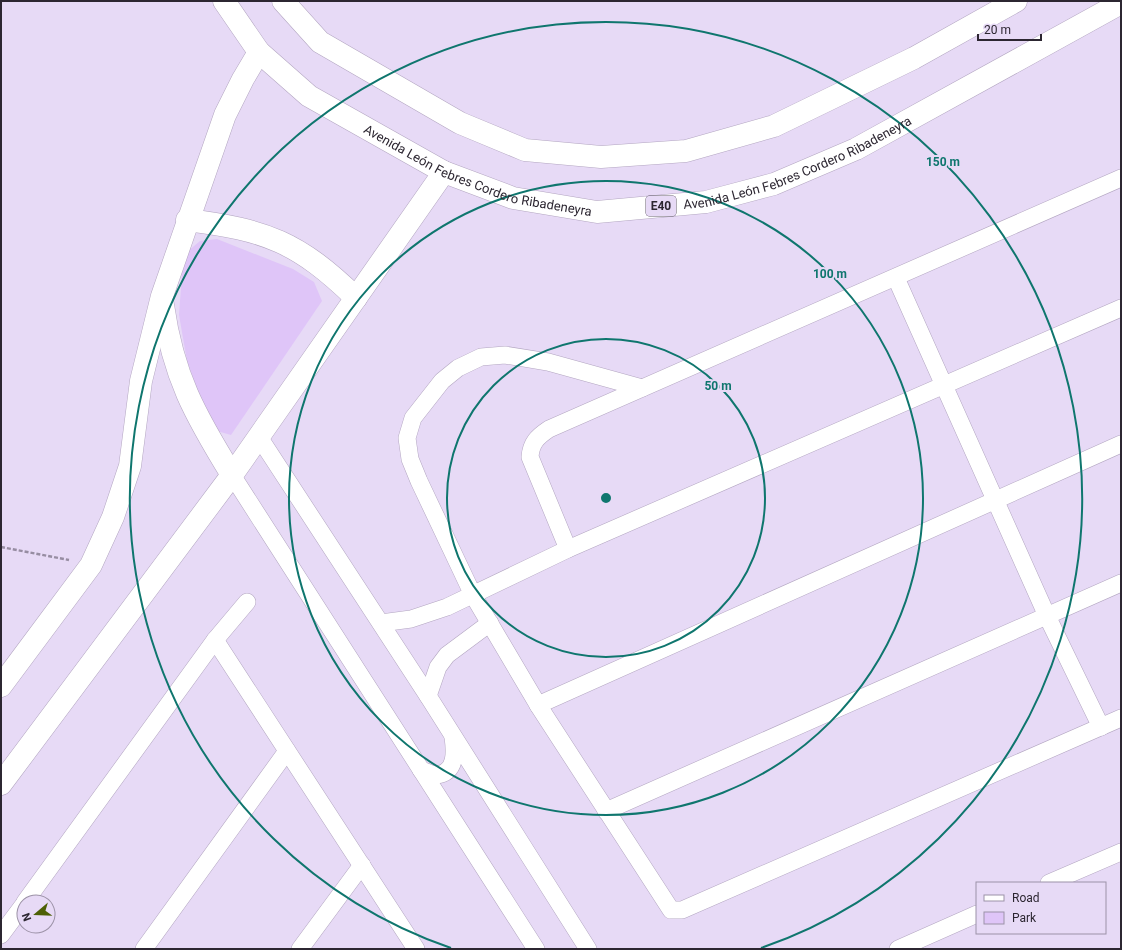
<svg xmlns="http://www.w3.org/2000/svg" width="1122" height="950" font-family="Roboto,sans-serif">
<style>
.green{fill:#dfc5f8}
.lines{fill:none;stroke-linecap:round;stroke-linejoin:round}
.minor-casing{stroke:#b3a6c1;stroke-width:18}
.tertiary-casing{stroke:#b3a6c1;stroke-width:23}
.trunk-casing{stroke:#b3a6c1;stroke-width:23}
.path{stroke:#978da2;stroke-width:2.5;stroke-dasharray:4 2;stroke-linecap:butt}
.minor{stroke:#fff;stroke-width:17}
.tertiary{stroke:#fff;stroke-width:22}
.trunk{stroke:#fff;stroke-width:22}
.ring{fill:none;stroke:#0f766e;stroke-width:2}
.labels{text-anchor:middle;stroke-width:4;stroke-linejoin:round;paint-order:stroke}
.shield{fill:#e7daf6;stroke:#645c6c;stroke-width:1}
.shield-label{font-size:12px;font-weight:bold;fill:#2c2631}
.street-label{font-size:13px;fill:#2c2631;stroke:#e7daf6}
.centre{fill:#0f766e;stroke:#e7daf6;stroke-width:2}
.ring-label{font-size:12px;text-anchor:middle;font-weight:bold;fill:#0f766e;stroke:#e7daf6;stroke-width:4;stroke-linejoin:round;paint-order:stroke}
</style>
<rect width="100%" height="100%" fill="#e7daf6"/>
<path class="green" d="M217,239l76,30 21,13 8,19 -91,134 -14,-4 -13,-22 -17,-48 -8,-46 3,-42 5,-21 13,-11z"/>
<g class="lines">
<g class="minor-casing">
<g id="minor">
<path d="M896,278l151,338 54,111"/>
<path d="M642,388l-94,-26 -43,-7 -24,2 -23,11 -16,13 -29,37 -6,20 3,21 9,22 54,114 65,110 133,205h11l439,-192"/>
<path d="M259,437l169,259 160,253"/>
<path d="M232,475l304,474"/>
<path d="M568,549l-38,-92c1,-14 7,-20 19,-28l572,-251"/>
<path d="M381,623l30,-4 36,-12 121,-58 553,-241"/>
<path d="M215,640l201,309"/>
<path d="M428,696l10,-29 9,-12 43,-32"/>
<path d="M538,705l583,-261"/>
<path d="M421,770c4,1 11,5 15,5 21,-2 19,-24 17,-38"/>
<path d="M606,811l515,-228"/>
<path d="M1049,883l72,-31"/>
<path d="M25,902l190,-262 32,-38"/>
<path d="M1,935l23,-31"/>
<path d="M144,949l143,-198"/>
<path d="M300,949l62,-84"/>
<path d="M898,949l79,-35"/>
</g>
</g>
<g class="tertiary-casing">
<g id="tertiary">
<path d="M187,220c80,10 111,22 169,78"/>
<path d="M163,305c10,71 32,110 69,170"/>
<path d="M1,686l90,-121 22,-48 17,-51 11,-85 21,-85 63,-181 18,-36 16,-27"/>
<path d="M1,784l231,-309 212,-303"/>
</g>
</g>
<g class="trunk-casing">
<g id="trunk">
<path id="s1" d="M224,1l35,51 50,44 135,76 69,26 84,14 109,-10 68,-18 82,-35 265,-146"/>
<path d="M283,1l37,41 140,81 65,27 76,7 85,-6 88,-25 140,-68 102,-57"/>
</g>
</g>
<path class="path" d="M1,547l68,13"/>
<use href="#minor" class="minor"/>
<use href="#tertiary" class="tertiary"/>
<use href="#trunk" class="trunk"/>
</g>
<g class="ring">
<circle cx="606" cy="498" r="159"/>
<circle cx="606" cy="498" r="317"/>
<path d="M451 948A476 476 0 1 1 761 948"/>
</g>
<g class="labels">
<rect class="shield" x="646" y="196" width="30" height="20" rx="3"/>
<g class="shield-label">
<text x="661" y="210">E40</text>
</g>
<g class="street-label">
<text dy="5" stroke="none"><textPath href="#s1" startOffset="651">Avenida León Febres Cordero Ribadeneyra</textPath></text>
<text dy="5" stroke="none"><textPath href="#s1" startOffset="315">Avenida León Febres Cordero Ribadeneyra</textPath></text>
</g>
</g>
<circle cx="606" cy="498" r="6" class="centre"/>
<g class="ring-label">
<text x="943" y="166">150 m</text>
<text x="830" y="278">100 m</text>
<text x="718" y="390">50 m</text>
</g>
<rect width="1122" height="950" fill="none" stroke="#2c2631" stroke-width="4"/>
<rect x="976" y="882" width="130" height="52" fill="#e7daf6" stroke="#9c92a7"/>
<rect x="984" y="895" width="20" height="6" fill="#ffffff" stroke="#9c92a7"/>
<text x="1012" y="902" font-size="12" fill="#2c2631">Road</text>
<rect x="984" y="912" width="20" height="12" fill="#dfc5f8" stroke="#9c92a7"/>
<text x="1012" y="922" font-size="12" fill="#2c2631">Park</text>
<g transform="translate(36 914) rotate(251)"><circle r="19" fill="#e7daf6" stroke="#9c92a7"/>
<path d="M0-3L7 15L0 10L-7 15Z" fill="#4d6006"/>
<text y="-6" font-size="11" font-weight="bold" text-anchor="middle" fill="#2c2631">N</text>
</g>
<path d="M978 34v6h63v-6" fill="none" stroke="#2c2631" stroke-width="2"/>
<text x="984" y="34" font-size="12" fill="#2c2631" stroke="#e7daf6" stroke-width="3" paint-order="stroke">20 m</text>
</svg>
